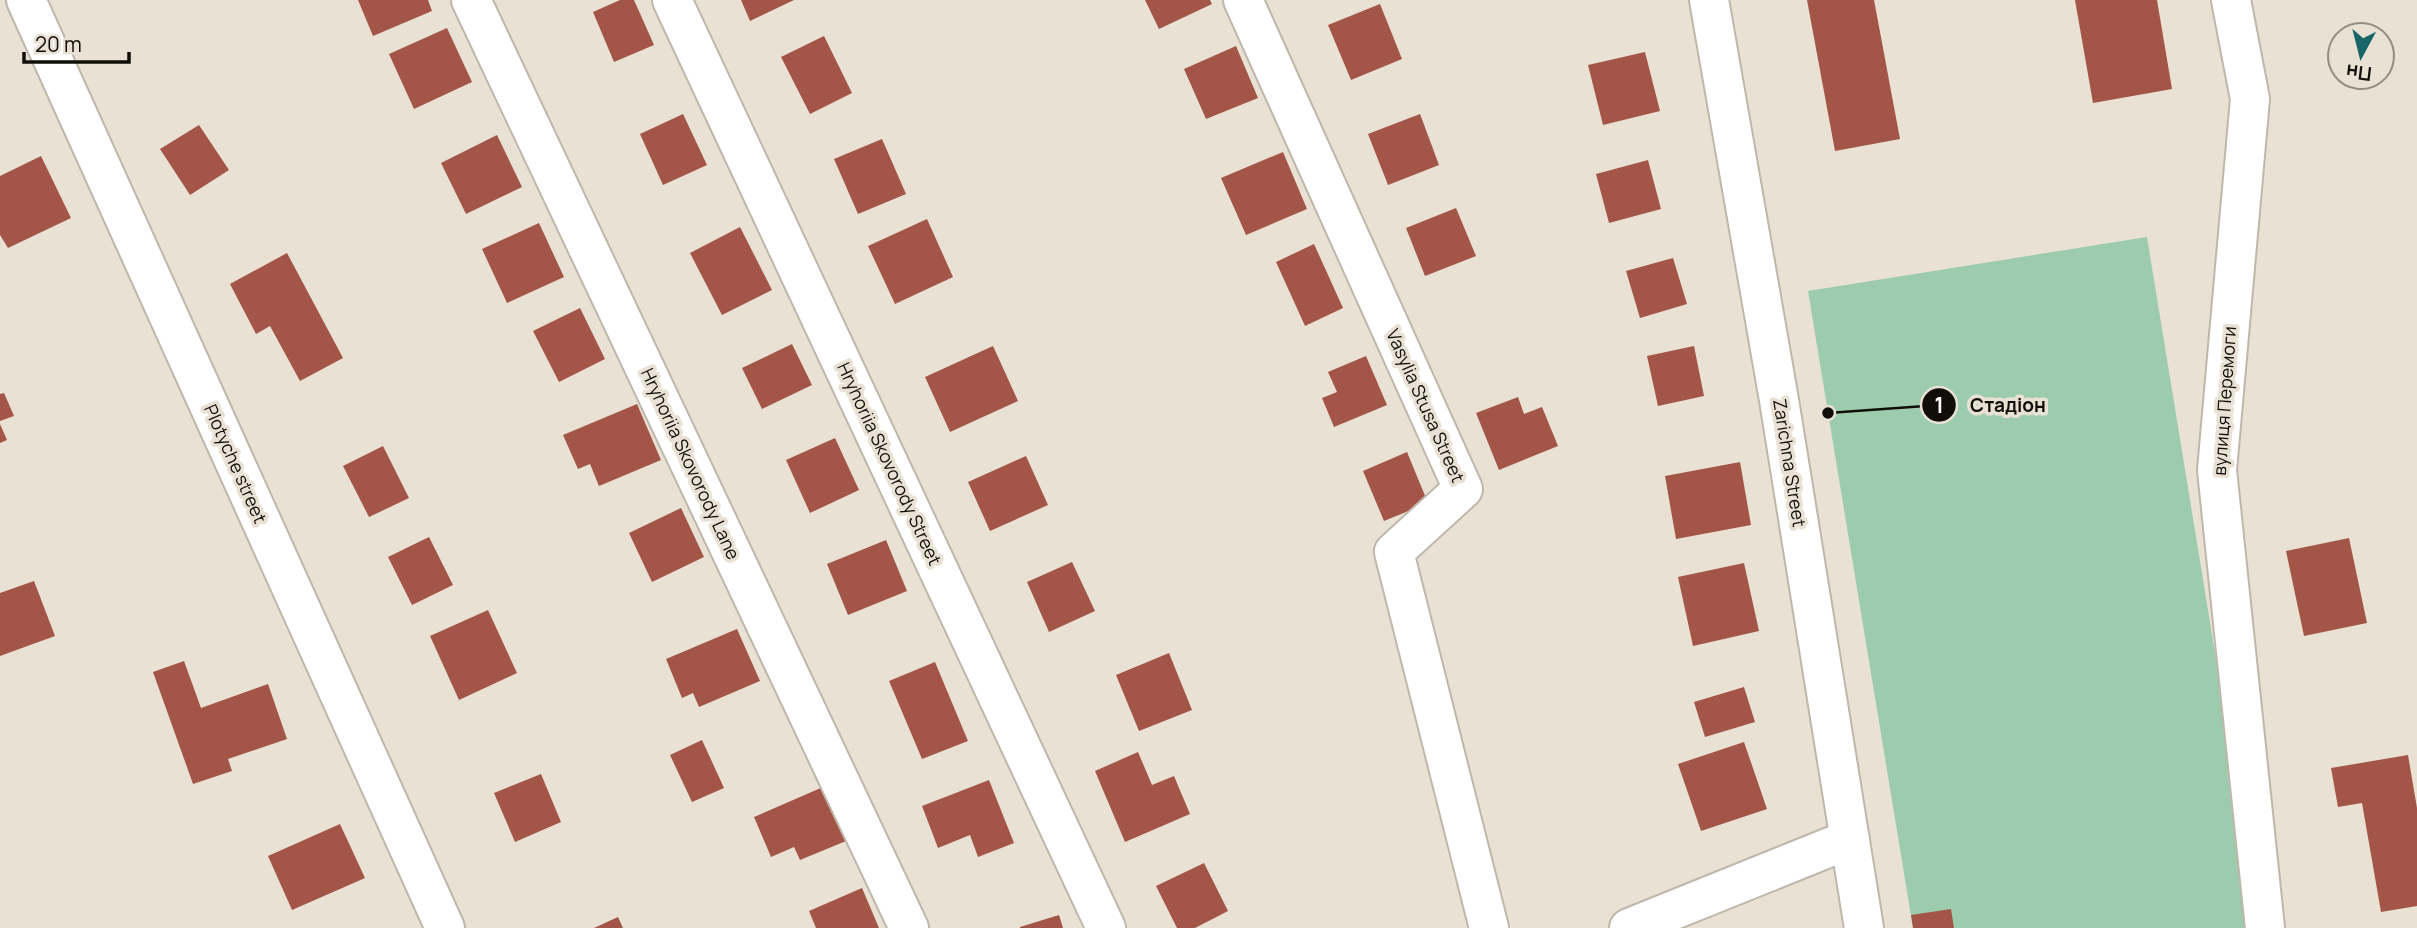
<svg xmlns="http://www.w3.org/2000/svg" width="2417" height="928" font-family="Manrope,sans-serif">
<style>
.green{fill:#9cccad}
.building{fill:#a35647}
.lines{fill:none;stroke-linecap:round;stroke-linejoin:round}
.minor-casing{stroke:#bfb7ab;stroke-width:42}
.minor{stroke:#fff;stroke-width:38}
.labels{text-anchor:middle;stroke-width:7;stroke-linejoin:round;paint-order:stroke}
.street-label{font-size:18px;fill:#110e0a;stroke:#e9e1d4}
.leader{fill:none;stroke:#110e0a;stroke-width:2.5}
.callout-dot{fill:#110e0a;stroke:#e9e1d4;stroke-width:2.5}
.mark-label{font-size:21px;text-anchor:middle;font-weight:bold;fill:#fff}
.callout-label{font-size:19px;text-anchor:middle;font-weight:bold;fill:#110e0a;stroke:#e9e1d4;stroke-width:7;stroke-linejoin:round;paint-order:stroke}
</style>
<rect width="100%" height="100%" fill="#e9e1d4"/>
<path class="green" d="M2147,237l113,691h-347l-105,-637z"/>
<g class="building">
<path d="M358,0h70l4,11 -59,25z"/>
<path d="M620,0h14l20,45 -40,17 -21,-50z"/>
<path d="M741,0h53l-44,21z"/>
<path d="M1145,0h65l2,4 -53,25z"/>
<path d="M1807,0h67l26,139 -65,12z"/>
<path d="M2075,0h82l15,89 -79,14z"/>
<path d="M1380,4l22,55 -51,21 -23,-55z"/>
<path d="M447,28l25,54 -58,27 -25,-55z"/>
<path d="M824,36l28,57 -42,21 -29,-57z"/>
<path d="M1236,46l22,52 -52,21 -22,-50z"/>
<path d="M1645,52l15,59 -57,14 -15,-60z"/>
<path d="M683,114l24,51 -44,20 -23,-51z"/>
<path d="M1420,114l19,51 -51,20 -20,-51z"/>
<path d="M199,125l30,45 -39,25 -30,-46z"/>
<path d="M497,135l25,52 -56,27 -25,-51z"/>
<path d="M882,139l24,55 -48,20 -24,-55z"/>
<path d="M1283,152l24,57 -61,26 -25,-57z"/>
<path d="M41,156l30,62 -63,30 -8,-13v-59z"/>
<path d="M1648,160l13,49 -52,14 -13,-49z"/>
<path d="M1456,208l20,48 -51,20 -19,-48z"/>
<path d="M927,219l26,58 -58,27 -27,-58z"/>
<path d="M539,223l25,54 -57,26 -25,-54z"/>
<path d="M740,227l32,63 -50,25 -32,-62z"/>
<path d="M1314,244l29,64 -38,18 -29,-64z"/>
<path d="M287,253l56,105 -43,23 -30,-55 -14,8 -26,-50z"/>
<path d="M1673,258l14,46 -47,14 -14,-47z"/>
<path d="M580,308l25,51 -46,23 -26,-51z"/>
<path d="M792,344l20,41 -50,24 -20,-41z"/>
<path d="M993,346l25,55 -68,31 -25,-55z"/>
<path d="M1694,346l10,50 -46,10 -11,-50z"/>
<path d="M1366,356l21,49 -53,22 -12,-29 15,-6 -9,-20z"/>
<path d="M4,393l10,23 -14,5v-27z"/>
<path d="M1518,397l6,17 18,-7 16,39 -59,24 -23,-57z"/>
<path d="M637,404l24,56 -62,26 -9,-22 -12,5 -15,-34z"/>
<path d="M0,424l7,16 -7,3z"/>
<path d="M835,438l24,52 -49,23 -24,-53z"/>
<path d="M383,446l26,52 -40,19 -26,-51z"/>
<path d="M1407,452l21,51 -44,18 -21,-50z"/>
<path d="M1026,456l22,49 -58,26 -22,-49z"/>
<path d="M1740,462l11,63 -75,14 -11,-63z"/>
<path d="M681,508l23,49 -52,25 -23,-49z"/>
<path d="M429,537l24,48 -41,20 -24,-48z"/>
<path d="M2349,538l18,85 -63,13 -18,-85z"/>
<path d="M886,540l21,51 -59,24 -21,-51z"/>
<path d="M1072,562l23,49 -46,21 -22,-50z"/>
<path d="M1744,563l15,68 -66,15 -15,-69z"/>
<path d="M34,581l21,55 -55,20v-63z"/>
<path d="M488,610l29,63 -58,27 -29,-64z"/>
<path d="M737,629l23,52 -61,26 -6,-14 -11,5 -16,-39z"/>
<path d="M1169,653l23,57 -53,21 -23,-56z"/>
<path d="M184,661l17,47 67,-24 19,55 -59,20 4,12 -39,13 -40,-112z"/>
<path d="M935,662l33,79 -46,18 -33,-78z"/>
<path d="M1744,687l11,35 -50,15 -11,-35z"/>
<path d="M702,740l22,48 -32,14 -22,-47z"/>
<path d="M1744,742l23,67 -66,22 -23,-67z"/>
<path d="M1138,752l14,33 22,-9 16,38 -65,28 -30,-71z"/>
<path d="M2408,755l9,53v98l-36,6 -19,-109 -24,4 -7,-39z"/>
<path d="M541,774l20,48 -46,20 -21,-49z"/>
<path d="M989,780l25,63 -36,14 -8,-22 -32,13 -16,-42z"/>
<path d="M823,787l23,54 -46,19 -6,-13 -23,10 -17,-40z"/>
<path d="M340,824l25,54 -73,32 -24,-54z"/>
<path d="M1204,863l24,48 -33,17h-18l-21,-42z"/>
<path d="M862,888l17,40h-63l-7,-17z"/>
<path d="M1951,909l3,19h-41l-2,-13z"/>
<path d="M1059,915l4,13h-43v-1z"/>
<path d="M618,917l5,11h-29z"/>
</g>
<g class="lines">
<g class="minor-casing">
<g id="minor">
<path d="M26,0l419,928"/>
<path d="M471,0l438,928"/>
<path d="M672,0l434,928"/>
<path d="M1243,0l220,489 -69,63 95,376"/>
<path d="M1709,0l70,400 85,528"/>
<path d="M2231,0l19,99 -33,371 48,458"/>
<path d="M1629,928l221,-89"/>
</g>
</g>
<use href="#minor" class="minor"/>
</g>
<g class="labels">
<g class="street-label">
<text transform="translate(2225 401) rotate(-86)" y="6">вулиця Перемоги</text>
<text transform="translate(1425 406) rotate(66)" y="6">Vasylia Stusa Street</text>
<text transform="translate(1789 463) rotate(81)" y="6">Zarichna Street</text>
<text transform="translate(235 464) rotate(66)" y="6">Plotyche street</text>
<text transform="translate(690 464) rotate(65)" y="6">Hryhoriia Skovorody Lane</text>
<text transform="translate(889 464) rotate(65)" y="6">Hryhoriia Skovorody Street</text>
</g>
</g>
<path class="leader" d="M1828 413L1939 405"/>
<g class="callout-dot">
<circle cx="1828" cy="413" r="7"/>
<circle cx="1939" cy="405" r="18"/>
</g>
<g class="mark-label">
<text x="1939" y="413">1</text>
</g>
<g class="callout-label">
<text x="2008" y="412">Стадіон</text>
</g>
<g transform="translate(2361 56) rotate(187)"><circle r="33" fill="#e9e1d4" stroke="#938d83" stroke-width="2"/>
<path d="M0-5L12 26L0 18L-12 26Z" fill="#176668"/>
<text y="-10" font-size="19" font-weight="bold" text-anchor="middle" fill="#110e0a">Пн</text>
</g>
<path d="M24 52v10h105v-10" fill="none" stroke="#110e0a" stroke-width="3.5"/>
<text x="35" y="52" font-size="21" fill="#110e0a" stroke="#e9e1d4" stroke-width="5" paint-order="stroke">20 m</text>
</svg>
